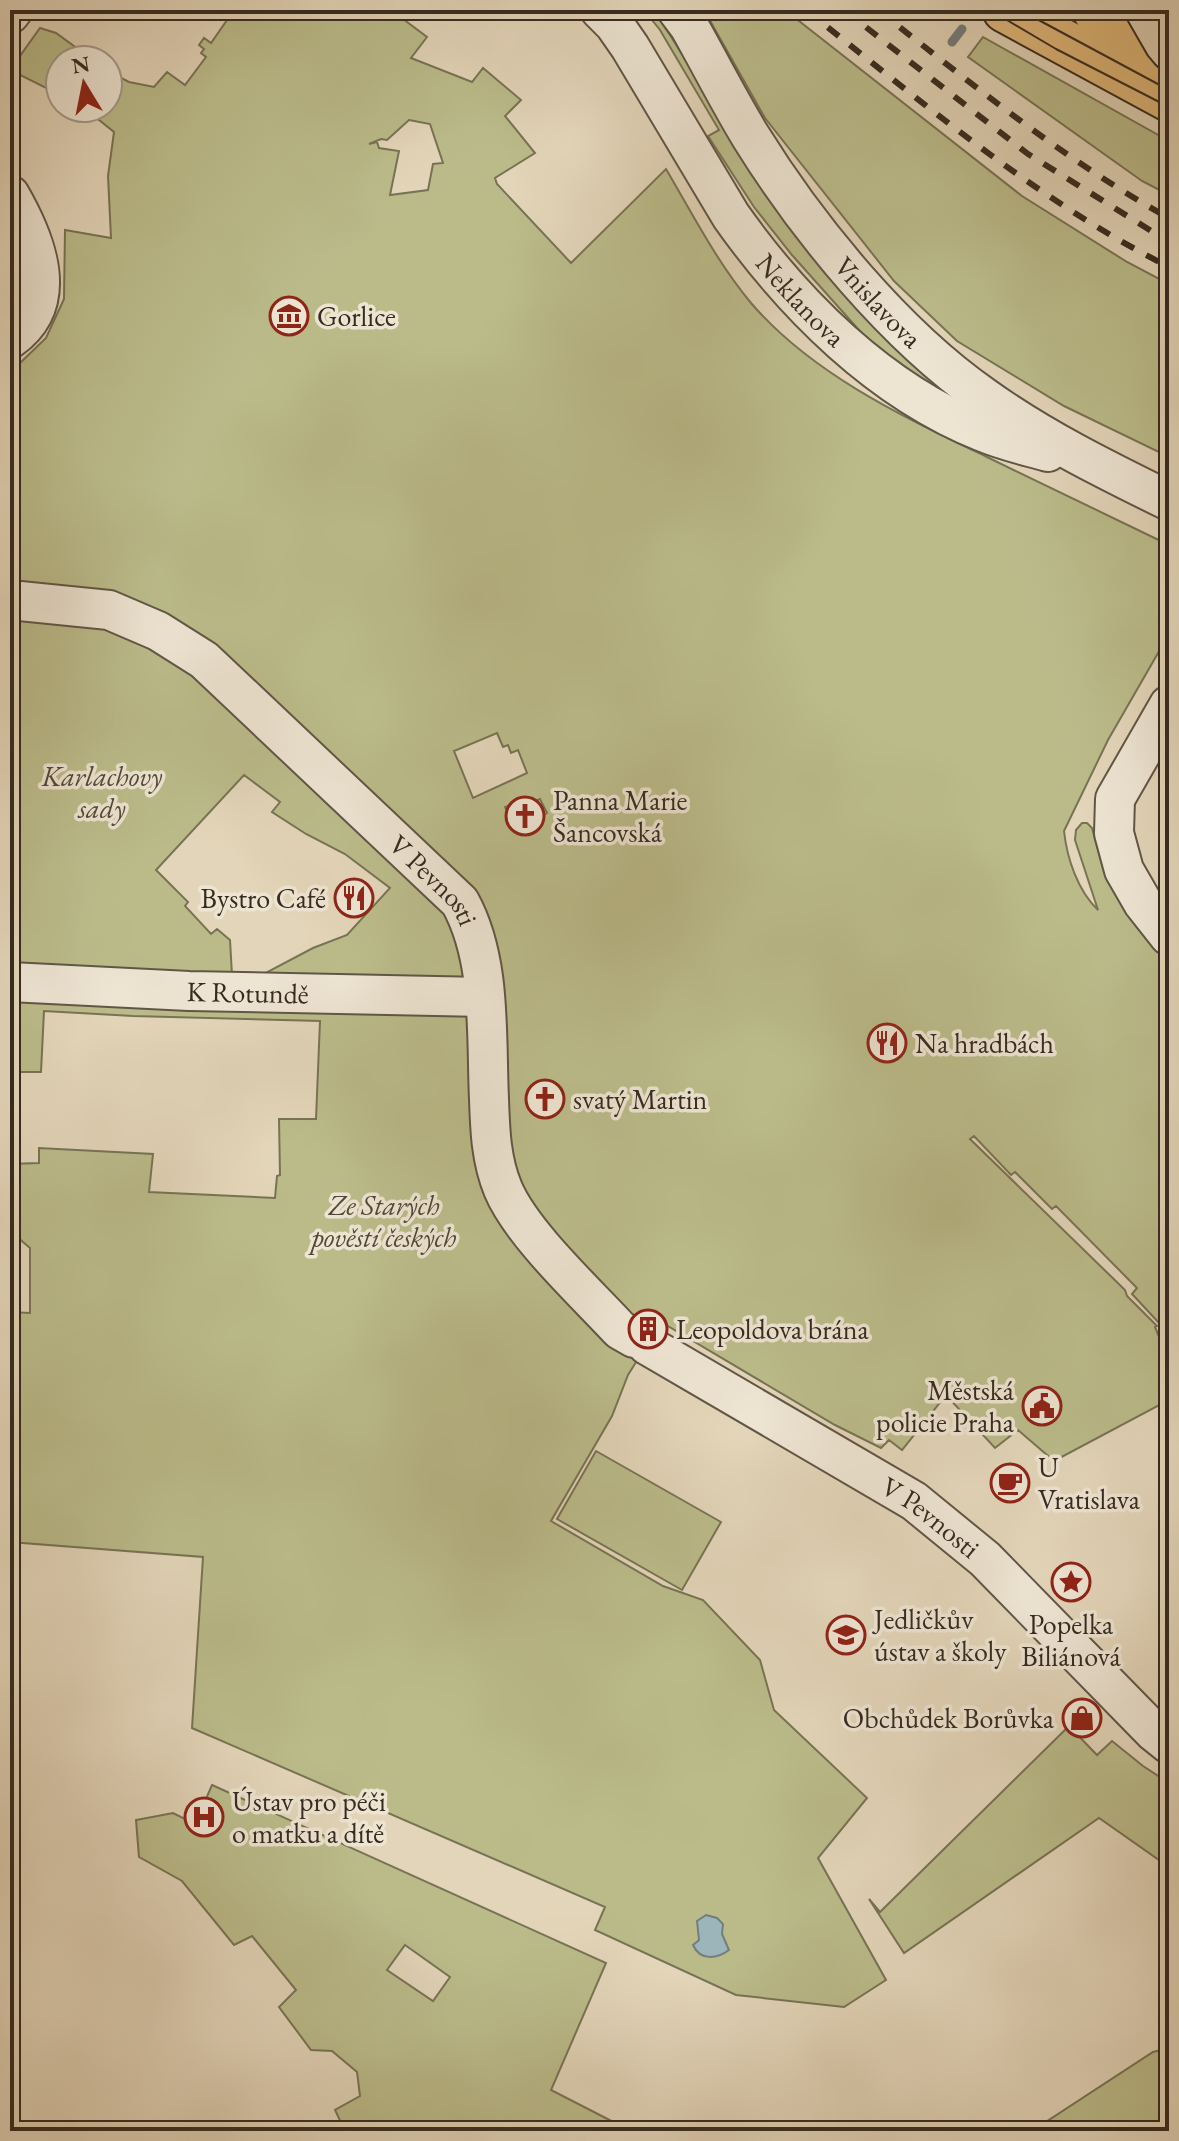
<svg xmlns="http://www.w3.org/2000/svg" width="1179" height="2141" font-family="'EB Garamond',serif">
<style>
.green{fill:#bbbb8a;stroke:#787355;stroke-width:2;fill-rule:evenodd}
.water{fill:#9bb5bb;stroke:#737e7d;stroke-width:2}
.lines{fill:none;stroke-linecap:round;stroke-linejoin:round}
.stream{stroke:#737e7d;stroke-width:9}
.minor-casing{stroke:#615646;stroke-width:42}
.major-casing{stroke:#362b20;stroke-width:48}
.minor{stroke:#ede4d2;stroke-width:38}
.major{stroke:#e2ba7c;stroke-width:44}
.tram{stroke:#362b20;stroke-width:2}
.rail{stroke:#362b20;stroke-width:6;stroke-dasharray:14 14;stroke-linecap:butt}
.labels{text-anchor:middle;stroke-width:7;stroke-linejoin:round;paint-order:stroke}
.street-label{font-size:28px;fill:#362b20;stroke:#ede4d2}
.poi-label{font-size:28px;fill:#362b20;stroke:#ede4d2;text-anchor:start}
.park-label{font-size:28px;font-style:italic;fill:#514835;stroke:#ede4d2}
</style>
<rect width="100%" height="100%" fill="#e3d5b9"/>
<filter id="stains"><feTurbulence type="fractalNoise" baseFrequency=".0025" numOctaves="4"/><feColorMatrix values="0 0 0 0 .2 0 0 0 0 .09 0 0 0 0 .02 0 0 0 .5 -.17"/></filter>
<radialGradient id="worn" r=".72"><stop offset=".6" stop-color="#630" stop-opacity="0"/><stop offset="1" stop-color="#630" stop-opacity=".3"/></radialGradient>
<g class="green">
<path d="M234,10h157l36,27 -16,21 61,24 11,-14 38,32 -16,16 30,37 -40,25 2,6 74,79 95,-94c27,46 51,93 85,134 62,72 153,114 238,155 60,29 120,58 180,87v89l-61,106 -44,91c3,28 14,60 34,79l-23,-70 1,-10 6,-7h5l5,5 12,44 14,25 51,66v367l-3,-8 -6,2 -28,-30 5,-6 -81,-82 -4,3 -37,-37 -4,3 -37,-39 -4,3 155,151 2,6 30,30 -2,1 14,34v39l-115,61 -36,-31 -23,18 -49,-53 -44,55 -13,-10 -8,8 -46,-23 -174,-103 -33,53 -16,41 -61,105 112,65 40,14 57,60 14,50 93,88 -49,60 68,122 -42,27 -108,-12 -141,-65 10,-23 -413,-179 11,-171 -193,-15v-230l20,1v-65l-20,-17v-67l29,-1v-15l114,6 -4,38 126,6 2,-22 3,-1 -1,-56h37l4,-98 -187,-5 -89,-5 -3,61h-31v-705h6l30,-29 18,-39 1,-69 46,8 -3,-62 6,-44 -30,-24h24v-37l21,11 25,5 13,-15 18,13 21,-28 -5,-4 3,-4 -5,-4 5,-7 7,5zM409,120l21,4 13,39 -10,1 -5,26 -38,5 9,-44 -20,-3 -2,-6 -8,2 12,-5 6,1zM497,733l6,14 5,-2 3,8 7,-3 9,23 -54,25 -19,-47zM244,775l36,27 -8,10 34,22 39,20 45,34 -43,47 -34,13 -72,38 -9,-11 -2,-35 -13,-11 -6,5 -26,-28 3,-4 -32,-32zM528,799l2,4 10,-4 7,14 -8,5 2,4 -23,12 -13,-27z"/>
<path d="M644,10h8c19,23 31,47 47,72 35,56 71,114 110,169 45,64 105,113 166,161l-92,-57 -25,-26 -66,-74 -38,-48 -46,-71 11,-6 -59,-100z"/>
<path d="M704,10h81l237,186 105,66 42,22v173l-105,-51 -107,-65 -63,-60 -129,-163z"/>
<path d="M40,28l16,5 37,27h-33v35l-50,-25z"/>
<path d="M983,37l186,104v54l-27,-14 -174,-124z"/>
<path d="M596,1451l125,71 -39,68 -125,-71z"/>
<path d="M1069,1726l28,29 15,-14 31,25 26,17v84l-70,-49 -195,135 -35,-54 11,13z"/>
<path d="M212,1785l394,178 -55,127 80,41h-286l-10,-21 25,-14 -3,-24 -25,-21 -21,-1 -32,-43 17,-17 -44,-54 -18,9 -52,-64 -43,-24 -3,-37 37,-7 22,11zM405,1945l45,32 -17,24 -46,-31z"/>
<path d="M1169,2048v83h-137l121,-79z"/>
</g>
<path class="water" d="M706,1915l11,3 6,6 -1,10 7,16c-12,9 -29,11 -36,-5l6,-5 -2,-19z"/>
<g class="lines">
<path class="stream" d="M952,42l10,-13"/>
<g class="minor-casing">
<g id="minor">
<path id="s1" d="M600,10l14,14 16,23 101,169c63,89 149,175 252,216 21,9 44,14 65,20"/>
<path id="s2" d="M677,10l12,16c21,37 40,75 62,111 57,92 144,198 233,260 57,41 122,73 185,104"/>
<path d="M10,14l3,-4"/>
<path d="M10,195c26,45 52,107 0,144"/>
<path id="s3" d="M10,600l99,10 49,21 46,29 256,242c32,58 26,133 29,197 1,31 2,61 14,90 19,45 82,103 117,141l14,8"/>
<path d="M1169,705l-54,94 -1,34 10,37 19,33 26,33"/>
<path id="s4" d="M10,982l179,9 295,6"/>
<path id="s5" d="M647,1345l267,156 71,58 169,173 15,12"/>
</g>
</g>
<g class="major-casing">
<g id="major">
<path d="M1005,10l164,89"/>
<path d="M1095,10l34,59 11,13"/>
</g>
</g>
<use href="#minor" class="minor"/>
<use href="#major" class="major"/>
<g class="tram">
<path d="M990,10l66,39 113,58"/>
<path d="M1020,10l149,80"/>
</g>
<g class="rail">
<path d="M806,10c116,92 230,190 363,257"/>
<path d="M844,10l184,144 141,88"/>
<path d="M878,10c94,74 186,150 291,208"/>
</g>
</g>
<defs>
<g id="museum-ring" transform="scale(2)"><circle r="9.5" fill="#ede4d2" stroke="#8f2418" stroke-width="1.5"/><path d="M0-6L6-3V-2H-6V-3ZM-5-1h2V3h-2ZM-1-1h2V3h-2ZM3-1h2V3H3ZM-6 4H6V6H-6Z" fill="#8f2418"/></g>
<g id="church-ring" transform="scale(2)"><circle r="9.5" fill="#ede4d2" stroke="#8f2418" stroke-width="1.5"/><path d="M-1.2-6h2.4v3.5h3.3v2.4h-3.3V6h-2.4V-.1h-3.3v-2.4h3.3Z" fill="#8f2418"/></g>
<g id="restaurant-ring" transform="scale(2)"><circle r="9.5" fill="#ede4d2" stroke="#8f2418" stroke-width="1.5"/><path d="M-5-6h1v4h1v-4h1v4h1v-4h1v5L-1.5 .5V6h-2V.5L-5-1ZM5-6V6H3V1.5H1.5Q1.5-4 5-6Z" fill="#8f2418"/></g>
<g id="building-ring" transform="scale(2)"><circle r="9.5" fill="#ede4d2" stroke="#8f2418" stroke-width="1.5"/><path d="M-4-6H4V6H1V3H-1V6H-4ZM-2.5-4.3h1.7v1.8h-1.7ZM.8-4.3h1.7v1.8H.8ZM-2.5-1h1.7V.8h-1.7ZM.8-1h1.7V.8H.8Z" fill="#8f2418"/></g>
<g id="civic-ring" transform="scale(2)"><circle r="9.5" fill="#ede4d2" stroke="#8f2418" stroke-width="1.5"/><path d="M-.6-6.5H3V-4.5H.6V-3L4-1V1h2V6H-6V1h2V-1L-.6-3ZM-1.2 2.5V6h2.4V2.5Z" fill="#8f2418"/></g>
<g id="cafe-ring" transform="scale(2)"><circle r="9.5" fill="#ede4d2" stroke="#8f2418" stroke-width="1.5"/><path d="M-5.5-4.5H6V0H3Q3 3.5 0 3.5H-2.5Q-5.5 3.5-5.5 0ZM3-3.2v2h1.7v-2ZM-6 4.5H4V6H-6Z" fill="#8f2418"/></g>
<g id="sight-ring" transform="scale(2)"><circle r="9.5" fill="#ede4d2" stroke="#8f2418" stroke-width="1.5"/><path d="M0-6L1.8-2.2L6-1.7L2.9 1.2L3.7 5.4L0 3.3L-3.7 5.4L-2.9 1.2L-6-1.7L-1.8-2.2Z" fill="#8f2418"/></g>
<g id="school-ring" transform="scale(2)"><circle r="9.5" fill="#ede4d2" stroke="#8f2418" stroke-width="1.5"/><path d="M0-5L7-2L0 1L-7-2ZM-4 1L0 2.5L4 1V4Q0 6-4 4Z" fill="#8f2418"/></g>
<g id="shop-ring" transform="scale(2)"><circle r="9.5" fill="#ede4d2" stroke="#8f2418" stroke-width="1.5"/><path d="M-5-2.5h2.3a2.7 3.5 0 0 1 5.4 0H5L5.5 6h-11ZM-1.5-2.5h3a1.5 2.3 0 0 0-3 0Z" fill="#8f2418"/></g>
<g id="hospital-ring" transform="scale(2)"><circle r="9.5" fill="#ede4d2" stroke="#8f2418" stroke-width="1.5"/><path d="M-5-5h3v3.5h4V-5h3V5h-3V1.5h-4V5h-3Z" fill="#8f2418"/></g>
</defs>
<g fill-rule="evenodd">
<use href="#museum-ring" x="289" y="316"/>
<use href="#church-ring" x="525" y="816"/>
<use href="#restaurant-ring" x="354" y="898"/>
<use href="#restaurant-ring" x="887" y="1043"/>
<use href="#church-ring" x="545" y="1099"/>
<use href="#building-ring" x="648" y="1329"/>
<use href="#civic-ring" x="1042" y="1406"/>
<use href="#cafe-ring" x="1010" y="1483"/>
<use href="#sight-ring" x="1071" y="1582"/>
<use href="#school-ring" x="846" y="1635"/>
<use href="#shop-ring" x="1082" y="1718"/>
<use href="#hospital-ring" x="204" y="1817"/>
</g>
<g class="labels">
<g class="street-label">
<text dy="10" stroke="none"><textPath href="#s1" startOffset="354">Neklanova</textPath></text>
<text dy="10" stroke="none"><textPath href="#s2" startOffset="356">Vnislavova</textPath></text>
<text dy="10" stroke="none"><textPath href="#s3" startOffset="526">V Pevnosti</textPath></text>
<text dy="10" stroke="none"><textPath href="#s4" startOffset="238">K Rotundě</textPath></text>
<text dy="10" stroke="none"><textPath href="#s5" startOffset="332">V Pevnosti</textPath></text>
</g>
<g class="poi-label">
<text x="317" y="326">Gorlice</text>
<text x="553" y="810">Panna Marie<tspan x="553" dy="32">Šancovská</tspan></text>
<text x="326" y="908" text-anchor="end">Bystro Café</text>
<text x="915" y="1053">Na hradbách</text>
<text x="573" y="1109">svatý Martin</text>
<text x="676" y="1339">Leopoldova brána</text>
<text x="1014" y="1400" text-anchor="end">Městská<tspan x="1014" dy="32">policie Praha</tspan></text>
<text x="1038" y="1477">U<tspan x="1038" dy="32">Vratislava</tspan></text>
<text x="874" y="1629">Jedličkův<tspan x="874" dy="32">ústav a školy</tspan></text>
<text x="1071" y="1634" text-anchor="middle">Popelka<tspan x="1071" dy="32">Biliánová</tspan></text>
<text x="1054" y="1728" text-anchor="end">Obchůdek Borůvka</text>
<text x="232" y="1811">Ústav pro péči<tspan x="232" dy="32">o matku a dítě</tspan></text>
</g>
<g class="park-label">
<text x="102" y="786">Karlachovy<tspan x="102" dy="32">sady</tspan></text>
<text x="384" y="1215">Ze Starých<tspan x="384" dy="32">pověstí českých</tspan></text>
</g>
</g>
<rect width="1179" height="2141" fill="none" stroke="#e3d5b9" stroke-width="40"/>
<rect x="12" y="12" width="1155" height="2117" fill="none" stroke="#362b20" stroke-width="4"/>
<rect x="20" y="20" width="1139" height="2101" fill="none" stroke="#362b20" stroke-width="2"/>
<g transform="translate(84 84) rotate(350)"><circle r="38" fill="#ede4d2" stroke="#a49a8b" stroke-width="2"/>
<path d="M0-6L14 30L0 20L-14 30Z" fill="#8f2418"/>
<text y="-12" font-size="22" font-weight="bold" text-anchor="middle" fill="#362b20">N</text>
</g>
<rect width="100%" height="100%" filter="url(#stains)"/>
<rect width="100%" height="100%" fill="url(#worn)"/>
</svg>
